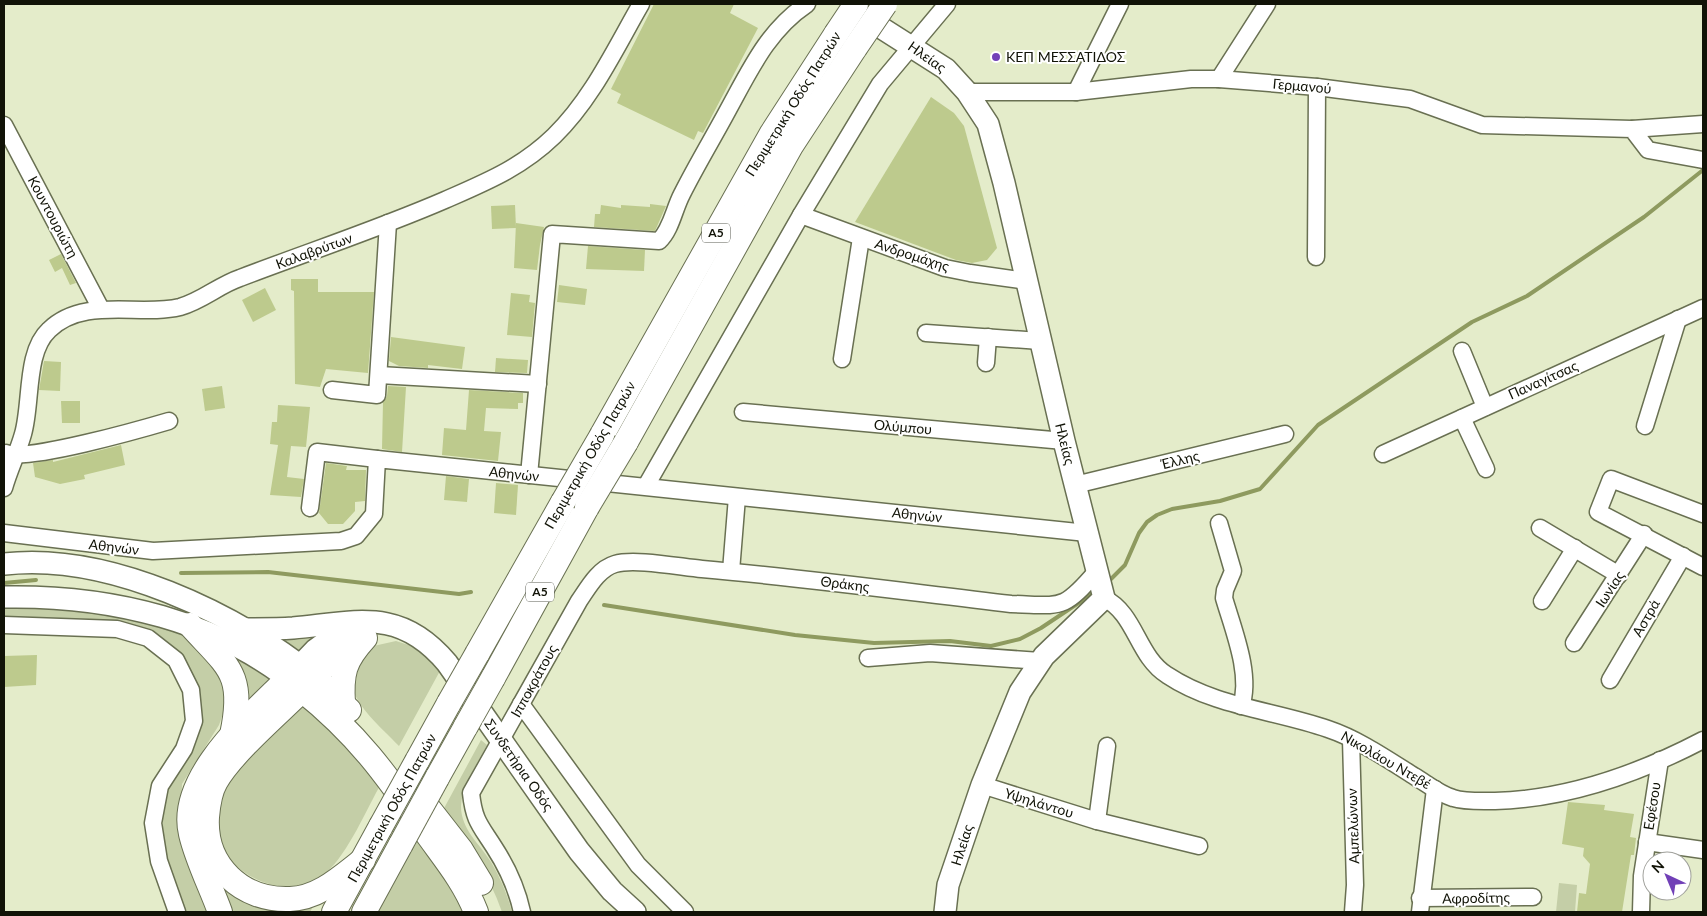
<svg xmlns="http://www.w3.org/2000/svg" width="1707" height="916" font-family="Lato,sans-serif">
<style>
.green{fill:#c4cea7}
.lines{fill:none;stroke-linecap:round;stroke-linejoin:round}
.stream{stroke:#8e9a5f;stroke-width:4}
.building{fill:#bdca8d}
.minor-casing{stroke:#697052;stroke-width:19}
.major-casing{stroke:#697052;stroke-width:24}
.highway-casing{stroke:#697052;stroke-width:26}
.minor{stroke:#fff;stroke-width:16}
.major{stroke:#fff;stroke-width:21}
.highway{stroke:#fff;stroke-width:24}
.highway-bridge-casing{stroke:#697052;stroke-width:26;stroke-linecap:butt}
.highway-bridge{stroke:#fff;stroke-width:24}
.poi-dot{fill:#7140b7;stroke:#fff;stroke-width:2}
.labels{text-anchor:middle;stroke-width:4;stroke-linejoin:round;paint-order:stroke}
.shield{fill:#fff;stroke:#585a51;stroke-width:1}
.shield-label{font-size:12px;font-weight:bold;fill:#111307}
.street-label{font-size:14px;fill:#111307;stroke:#fff}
.poi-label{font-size:14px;fill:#111307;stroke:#fff;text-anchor:start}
</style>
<rect width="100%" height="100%" fill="#e4ecca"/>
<g class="green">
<path d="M64,605l110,22 37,30 15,34 -1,17 -6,17 -37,59 -1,31 28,97h-25c-14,-44 -30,-81 -16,-128 6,-17 20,-34 29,-50l-22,-84 -14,-12 -27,-12 -130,-8v-11z"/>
<path d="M326,631l-25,25 -29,-19z"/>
<path d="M396,641l22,7 23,21 -42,77c-18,-19 -45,-40 -49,-67l19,-32z"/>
<path d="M230,652l46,29 -28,30z"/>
<path d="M302,699l80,83c-16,28 -33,70 -56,91 -29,26 -73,12 -96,-13 -3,-3 -9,-7 -10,-11 -5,-14 -3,-39 -5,-54z"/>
<path d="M481,740l6,5c-9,18 -25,40 -26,61 0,24 19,38 30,56 9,15 17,34 21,50h-10c-13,-38 -35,-68 -60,-100z"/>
<path d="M416,840l6,1 45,71h-92z"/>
<path d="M224,879l96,15 -10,18h-79l-9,-22z"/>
<path d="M1559,883l18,2 -2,27h-19z"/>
</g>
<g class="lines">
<g class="stream">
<path d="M181,573l87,-1 191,22 12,-2"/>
<path d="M1108,582l17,-17 14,-32 8,-11 10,-7 15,-6 48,-8 40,-12 58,-64 154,-103 55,-26 117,-79 59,-47"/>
<path d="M4,583l32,-3"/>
<path d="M604,605l191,30 79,8 76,-2 41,5 29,-7 21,-11 54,-36"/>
</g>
</g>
<g class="building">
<path d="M654,4h80l-4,9 28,15 -55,105 -5,-2 -4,9 -77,-37 4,-9 -10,-5z"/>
<path d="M931,97l23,16 10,13 33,122 -10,12 -15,3 -16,-3 -101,-38z"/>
<path d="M650,204l16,2 -11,25 -61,-4 1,-13h5l1,-9 20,3v-3l29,2z"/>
<path d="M515,205l1,23 -24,1 -1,-23z"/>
<path d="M516,223l28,4 -4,18 -3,25 -23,-2z"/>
<path d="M588,246l57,4 -1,21 -58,-2z"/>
<path d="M61,254l15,29 -6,2 -8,-17 -7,4 -6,-12z"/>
<path d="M291,279h27v13h56l-6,81 -42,-4 -6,18 -25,-3 -1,-93 -3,-1z"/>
<path d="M559,285l28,4 -2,16 -28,-3z"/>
<path d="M265,288l11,22 -23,12 -11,-22z"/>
<path d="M511,293l19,2 -1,7 6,1 -3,34 -25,-2z"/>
<path d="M391,337l74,10 -3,22 -34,-4v3l-29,-2 -10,-5z"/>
<path d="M496,358l32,2 -1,13 -32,-1z"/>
<path d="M44,361l17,1 -1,29 -21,-1z"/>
<path d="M222,386l3,22 -20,3 -3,-22z"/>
<path d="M388,386l18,1 -4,65 -20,-3 1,-47 4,-6z"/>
<path d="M469,390l54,3v10h-5v6l-32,-1 -2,23 17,1 -3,29 -56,-6 2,-27 22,2z"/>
<path d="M61,401h19v22h-18z"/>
<path d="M278,405l32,2 -4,40 -15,-1 -4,31 17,2 -3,18 -31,-2 8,-50 -8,-1 2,-22h5z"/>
<path d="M121,445l4,20 -41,10 1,4 -25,5 -25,-7 -2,-14 20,-3v2z"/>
<path d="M326,463l21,3 -1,4h20l-1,31 -10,1v9l-12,13h-15l-9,-11z"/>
<path d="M446,476l23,3 -2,23 -23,-2z"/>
<path d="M496,483l22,2 -2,30 -22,-2z"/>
<path d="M37,655l-1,30 -32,2v-31z"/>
<path d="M1568,802l37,3 -1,5 30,4 -4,23 6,1 -2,17h-3l-9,57h-45l2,-19 7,1 4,-30 -7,-8 1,-8 -22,-4z"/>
</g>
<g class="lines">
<g class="minor-casing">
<g id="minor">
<path d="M1219,79l48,-75"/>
<path d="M967,92h109l115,-13h28l98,8 93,12 72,26 150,4 16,21 55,10"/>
<path d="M1076,92l44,-88"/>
<path d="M4,125l97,184"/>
<path d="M1632,129l71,-5"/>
<path d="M801,215l144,53 25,5 57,8"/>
<path d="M1316,257l1,-170"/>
<path d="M926,333l114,8"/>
<path d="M1462,351l23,56"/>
<path d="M842,359l19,-121"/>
<path d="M986,363l2,-26"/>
<path d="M379,375l159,9"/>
<path d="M332,390l45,5 11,-172"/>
<path d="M743,412l321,29"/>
<path d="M1462,418l24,51"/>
<path d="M1645,426l33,-107"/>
<path d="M6,453c20,9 136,-24 163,-32"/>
<path d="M1383,454l320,-146"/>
<path d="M529,475l23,-241 107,7c12,-11 15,-32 23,-47 14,-28 31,-56 46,-84 22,-40 40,-80 79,-106"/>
<path d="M1075,485l210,-51"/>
<path d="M646,486l155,-271 79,-131 67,-80"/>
<path d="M4,488c5,-18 14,-36 19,-54 9,-31 2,-82 26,-104 35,-34 90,-13 131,-23 22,-6 39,-22 60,-29 68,-26 138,-49 205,-78 41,-18 76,-32 109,-64 38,-37 61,-87 87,-132"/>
<path d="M310,508l7,-56 60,7"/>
<path d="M1703,514l-92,-35 -13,33 105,55"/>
<path d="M1219,523l14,48 -8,19 -1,8c9,31 28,77 17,108"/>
<path d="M1540,528l79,47"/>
<path d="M4,533l149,18 188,-10 15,-5 18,-22 3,-55 710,74"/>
<path d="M731,571l6,-74"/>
<path d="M1104,598c32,16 33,58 63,77 48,32 107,35 161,54 30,10 59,30 86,47 12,7 25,18 39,22 12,4 29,3 42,3 73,-2 143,-27 208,-61"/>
<path d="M1542,601l33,-53"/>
<path d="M4,625l113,4 31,9 28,22 15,30 3,31 -10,28 -24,37 -7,37 6,38 18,51"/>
<path d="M1574,643l70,-109"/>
<path d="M868,658l62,-5 110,8"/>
<path d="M1610,680l73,-124"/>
<path d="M521,704l117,161 47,47"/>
<path d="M1351,739l4,146 -2,27"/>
<path d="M982,785l115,36 102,25"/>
<path d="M1097,821l10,-75"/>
<path d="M1647,842l56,8"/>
<path d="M1420,898l113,-1"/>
<path d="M522,912c-5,-23 -15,-45 -28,-65 -14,-22 -20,-26 -23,-54l108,-192c9,-13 19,-32 36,-37 19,-6 65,3 87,5 103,9 206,23 309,35 50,1 51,8 85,-32"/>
<path d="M1420,912l15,-123"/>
<path d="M1641,912l1,-36 18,-116"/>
</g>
</g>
<g class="major-casing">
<g id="major">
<path d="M858,13l88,56 21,23 21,32 16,59 60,258 40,157 -60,58 -24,36 -38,93 -34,100 -3,27"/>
<path d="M4,564c104,-12 231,49 311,113"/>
<path d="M4,597c106,-2 216,23 298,93l42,-40 17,-11"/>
<path d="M247,629c15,0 31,0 46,-1 64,-6 107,-21 154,35l132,188 33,40 23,21"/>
<path d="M292,674l23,-24 37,-27"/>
</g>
</g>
<g class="highway-casing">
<g id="highway">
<path d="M602,435l170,-302 64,-99"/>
<path d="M626,442l165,-296 64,-98"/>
<path d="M190,625c39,43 55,48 42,110"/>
<path d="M477,654l86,-152"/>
<path d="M315,677l34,33"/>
<path d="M493,678l94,-171"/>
<path d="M343,704c-2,-31 1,-43 22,-66"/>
<path d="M417,761l32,-58"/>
<path d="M437,778l29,-52"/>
<path d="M422,800l39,50 20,33"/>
<path d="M363,860c-22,17 -44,38 -73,39 -48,2 -86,-33 -83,-82 1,-12 3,-26 9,-36 17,-29 62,-67 86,-91 55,44 84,84 123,141 19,27 39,50 51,81"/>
<path d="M220,912c-9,-25 -23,-52 -29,-78 -14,-57 62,-120 97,-156"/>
<path d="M334,912l47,-86"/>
<path d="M364,912l37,-68"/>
</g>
</g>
<use href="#minor" class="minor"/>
<use href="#major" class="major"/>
<use href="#highway" class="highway"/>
<g class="highway-bridge-casing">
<g id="highway-bridge">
<path d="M836,34l20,-30"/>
<path d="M855,48l30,-44"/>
<path d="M563,502l39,-67"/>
<path d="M587,507l39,-65"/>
<path d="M449,703l28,-49"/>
<path d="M466,726l27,-48"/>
<path d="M381,826l36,-65"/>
<path d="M401,844l36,-66"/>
</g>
</g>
<use href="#highway-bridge" class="highway-bridge"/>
</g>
<circle class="poi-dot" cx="996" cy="57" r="5"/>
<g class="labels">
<g class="shield">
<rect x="702" y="223.5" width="28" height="19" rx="4"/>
<rect x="526" y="582.5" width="28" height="19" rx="4"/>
</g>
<g class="shield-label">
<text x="716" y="237">Α5</text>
<text x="540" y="596">Α5</text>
</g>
<g class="street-label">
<text transform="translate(927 57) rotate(35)" y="5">Ηλείας</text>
<text transform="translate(1302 86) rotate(5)" y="5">Γερμανού</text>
<text transform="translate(793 104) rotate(-58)" y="5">Περιμετρική Οδός Πατρών</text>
<text transform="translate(53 217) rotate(62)" y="5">Κουντουριώτη</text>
<text transform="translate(314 251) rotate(-20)" y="5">Καλαβρύτων</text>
<text transform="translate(912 255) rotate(18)" y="5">Ανδρομάχης</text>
<text transform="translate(1543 380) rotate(-24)" y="5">Παναγίτσας</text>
<text transform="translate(903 427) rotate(5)" y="5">Ολύμπου</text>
<text transform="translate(1065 444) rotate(76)" y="5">Ηλείας</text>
<text transform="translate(590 455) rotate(-60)" y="5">Περιμετρική Οδός Πατρών</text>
<text transform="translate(1180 460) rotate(-14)" y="5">Έλλης</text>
<text transform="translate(514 474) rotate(6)" y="5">Αθηνών</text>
<text transform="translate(917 515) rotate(6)" y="5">Αθηνών</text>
<text transform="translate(114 547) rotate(7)" y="5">Αθηνών</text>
<text transform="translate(845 584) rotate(7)" y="5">Θράκης</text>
<text transform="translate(1610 589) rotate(-57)" y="5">Ιωνίας</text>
<text transform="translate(1646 618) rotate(-60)" y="5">Αστρά</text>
<text transform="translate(534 681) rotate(-61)" y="5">Ιπποκράτους</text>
<text transform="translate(1386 760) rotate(30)" y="5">Νικολάου Ντεβέ</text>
<text transform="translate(519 765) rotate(55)" y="5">Συνδετήρια Οδός</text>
<text transform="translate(1039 803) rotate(17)" y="5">Υψηλάντου</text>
<text transform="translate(1652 806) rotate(-81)" y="5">Εφέσου</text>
<text transform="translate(392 808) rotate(-61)" y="5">Περιμετρική Οδός Πατρών</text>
<text transform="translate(1353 826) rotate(-92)" y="5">Αμπελώνων</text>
<text transform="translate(962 845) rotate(-72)" y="5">Ηλείας</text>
<text transform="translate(1476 898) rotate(-1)" y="5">Αφροδίτης</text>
</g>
<g class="poi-label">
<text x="1006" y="62">ΚΕΠ ΜΕΣΣΑΤΙΔΟΣ</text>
</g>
</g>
<rect width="1707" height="916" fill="none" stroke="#111307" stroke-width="10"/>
<g transform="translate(1667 876) rotate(316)"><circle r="24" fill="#ffffff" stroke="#a0a19c"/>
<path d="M0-4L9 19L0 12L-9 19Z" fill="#7140b7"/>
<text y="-8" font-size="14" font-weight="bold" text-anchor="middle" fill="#111307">N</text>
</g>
</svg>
